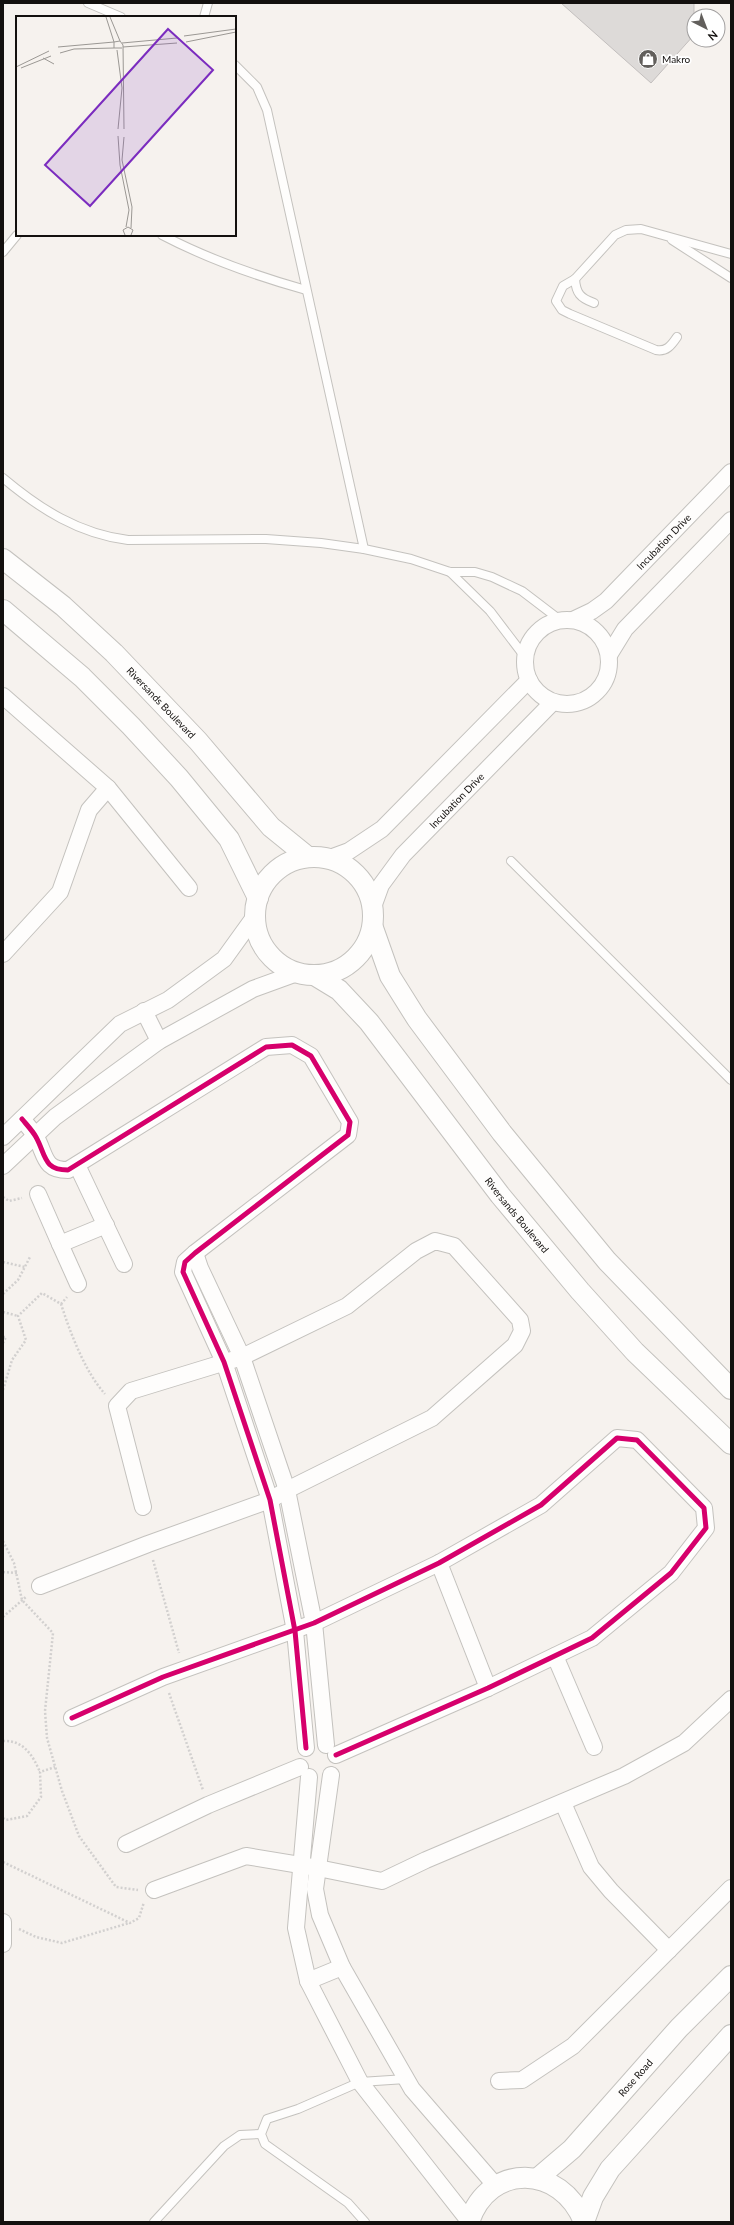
<svg xmlns="http://www.w3.org/2000/svg" width="734" height="2225" font-family="Lato,sans-serif">
<style>
.building{fill:#dddad8;stroke:#c3bfbe}
.lines{fill:none;stroke-linecap:round;stroke-linejoin:round}
.service-casing{stroke:#c4c2be;stroke-width:10}
.minor-casing{stroke:#c4c2be;stroke-width:18}
.tertiary-casing{stroke:#c4c2be;stroke-width:22}
.path{stroke:#d2d0cf;stroke-width:2.5;stroke-dasharray:2 2;stroke-linecap:butt}
.service{stroke:#fefdfc;stroke-width:8}
.minor{stroke:#fefdfc;stroke-width:16}
.tertiary{stroke:#fefdfc;stroke-width:20}
.cycleway-casing{stroke:#fff;stroke-width:8}
.cycleway{stroke:#d6006c;stroke-width:5}
.labels{text-anchor:middle;stroke-width:3.5;stroke-linejoin:round;paint-order:stroke}
.poi-label{font-size:10px;fill:#13100e;stroke:#fff;text-anchor:start}
.street-label{font-size:10px;fill:#13100e;stroke:#fff}
.inset-road{fill:none;stroke:#9b9894;stroke-width:1}
.view{fill:#7b2cbf;fill-opacity:0.15;stroke:#7b2cbf;stroke-width:2}
.inset-edge{fill:none;stroke:#13100e;stroke-width:2}
</style>
<rect width="100%" height="100%" fill="#f6f2ee"/>
<path class="building" d="M561,3h133v32l-43,48z"/>
<g class="lines">
<g class="service-casing">
<g id="service">
<path d="M88,3l33,14"/>
<path d="M204,17l4,-14"/>
<path d="M235,65l22,22 10,23 97,439"/>
<path d="M162,235c46,24 94,41 144,55"/>
<path d="M672,240l59,38"/>
<path d="M3,252l14,-17"/>
<path d="M575,279c1,14 5,19 19,24"/>
<path d="M677,337c-6,9 -11,15 -21,13l-86,-36 -8,-4 -6,-9 7,-15 12,-7 40,-44 11,-5 15,-1 90,25"/>
<path d="M3,478c37,31 76,56 125,62l138,-1 55,4 43,6 47,10 39,13h25l17,5 30,14 38,29"/>
<path d="M450,572l40,39 35,46"/>
<path d="M511,861l220,219"/>
<path d="M154,2222l70,-76 16,-11 21,-1"/>
<path d="M365,2222l-17,-19 -83,-59 -4,-10 6,-15 31,-10 62,-27 46,-3"/>
</g>
</g>
<g class="minor-casing">
<g id="minor">
<circle cx="567" cy="662" r="42"/>
<path id="s1" d="M573,620l19,-9 14,-10 125,-129"/>
<path d="M609,655l16,-26 106,-109"/>
<path d="M3,696l105,92 -19,22 -29,82 -57,62"/>
<path d="M108,788l81,100"/>
<path d="M330,858l19,-7 33,-22 147,-149"/>
<path id="s2" d="M373,907l8,-22 22,-30 150,-153"/>
<path d="M144,1011l15,30"/>
<path d="M22,1119c4,5 10,11 14,18 10,18 7,33 32,33l198,-123 26,-2 19,11 39,66 -2,13 -153,118 -10,9 -2,10 41,90 46,138 25,131 11,117"/>
<path d="M3,1137l117,-113 48,-24 56,-41 31,-43"/>
<path d="M77,1165l47,99"/>
<path d="M3,1166l52,-49 104,-76 94,-52 44,-16"/>
<path d="M38,1194l22,50"/>
<path d="M195,1253l5,15 42,89 45,133 27,133 12,122"/>
<path d="M78,1284l-18,-40 46,-19"/>
<path d="M439,1563l49,125"/>
<path d="M40,1586l108,-42 122,-44 17,-10 145,-72 83,-73 7,-14 -2,-11 -66,-74 -19,-5 -19,10 -69,55 -105,51 -111,34 -14,15 26,101"/>
<path d="M555,1656l39,91"/>
<path d="M72,1718l91,-41 151,-54 125,-60 102,-58 76,-67 20,2 67,68 2,20 -35,45 -79,65 -104,50 -152,67"/>
<path d="M331,1775l-16,114 5,26 22,52 70,122 84,97"/>
<path d="M309,1777l-13,151 12,53 52,101 109,139"/>
<path d="M563,1803l28,64 20,24 58,59"/>
<path d="M126,1844l82,-39 92,-38"/>
<path d="M154,1890l92,-34 72,12 64,13 44,-21 198,-84 60,-33 47,-44"/>
<path d="M3,1922v22"/>
<path d="M308,1981l34,-14"/>
<path d="M499,2081l23,-1 51,-34 158,-158"/>
</g>
</g>
<g class="tertiary-casing">
<g id="tertiary">
<path id="s3" d="M3,559l60,47 51,47 84,88 73,86 37,30"/>
<path d="M3,610l79,67 49,49 48,52 50,61 29,59"/>
<circle cx="314" cy="916" r="59"/>
<path d="M373,928l17,48 27,43 85,114 105,128 124,128"/>
<path id="s4" d="M316,976l23,14 30,32 131,173 80,96 55,61 96,92"/>
<path id="s5" d="M538,2178l34,-29 107,-121 52,-52"/>
<path d="M469,2222c20,-60 92,-58 115,0"/>
<path d="M584,2222l9,-25 17,-28 121,-134"/>
</g>
</g>
<g class="path">
<path d="M3,1197l6,4 13,-3"/>
<path d="M3,1262l22,5"/>
<path d="M3,1294l15,-14 12,-23"/>
<path d="M61,1304l6,-7"/>
<path d="M3,1312l15,4"/>
<path d="M3,1337h3l-3,6"/>
<path d="M3,1390l9,-30 14,-20 -8,-24 24,-23 19,11c9,28 24,68 44,90"/>
<path d="M3,1541l11,22 8,37 31,33 -8,78 2,27 15,53 17,45 37,51 22,3"/>
<path d="M153,1560l26,93"/>
<path d="M3,1572l14,1"/>
<path d="M3,1617l24,-21"/>
<path d="M169,1693l34,97"/>
<path d="M3,1741c21,-1 30,15 37,31"/>
<path d="M3,1818l3,2 21,-4 14,-19 -1,-25 15,-5"/>
<path d="M3,1862l127,61 9,-5 5,-16"/>
<path d="M19,1929l17,8 26,6 67,-20"/>
</g>
<use href="#service" class="service"/>
<use href="#minor" class="minor"/>
<use href="#tertiary" class="tertiary"/>
<g class="cycleway-casing">
<g id="cycleway">
<path d="M22,1119c4,5 10,11 14,18 10,18 7,33 32,33l198,-123 26,-2 19,11 39,66 -2,13 -153,118 -10,9 -2,10 41,90 46,138 25,131 11,117"/>
<path d="M72,1718l91,-41 151,-54 125,-60 102,-58 76,-67 20,2 67,68 2,20 -35,45 -79,65 -104,50 -152,67"/>
</g>
</g>
<use href="#cycleway" class="cycleway"/>
</g>
<defs>
<g id="shop-disc" transform="scale(1)"><circle r="9.5" fill="#625f5c" stroke="#fff"/><path d="M-5-2.5h2.3a2.7 3.5 0 0 1 5.4 0H5L5.5 6h-11ZM-1.5-2.5h3a1.5 2.3 0 0 0-3 0Z" fill="#fff"/></g>
</defs>
<g fill-rule="evenodd">
<use href="#shop-disc" x="648" y="59"/>
</g>
<g class="labels">
<g class="poi-label">
<text x="662" y="63">Makro</text>
</g>
<g class="street-label">
<text dy="4" stroke="none"><textPath href="#s1" startOffset="121">Incubation Drive</textPath></text>
<text dy="4" stroke="none"><textPath href="#s3" startOffset="214">Riversands Boulevard</textPath></text>
<text dy="4" stroke="none"><textPath href="#s2" startOffset="137">Incubation Drive</textPath></text>
<text dy="4" stroke="none"><textPath href="#s4" startOffset="314">Riversands Boulevard</textPath></text>
<text dy="4" stroke="none"><textPath href="#s5" startOffset="140">Rose Road</textPath></text>
</g>
</g>
<g transform="translate(16 16)">
<rect width="220" height="220" fill="#f6f2ee"/>
<path class="inset-road" d="M90,1l8,25M94,1l10,24M168,20l52,-7M170,26l50,-10M106,27l55,-5M42,31l56,-5M107,31l54,-4M106,32h-8v-6l6,-1 3,4 1,84M101,34l5,38 -4,41M44,37l14,-4 40,-1M27,42l11,6M0,51l33,-16M5,52l30,-12M102,120l2,29 9,45 -3,17M108,121l-2,23 10,47 -1,21M109,219l-2,-5 5,-3 5,3 -2,5"/>
<path class="view" d="M152,13l45,41 -123,136 -45,-41z"/>
<rect width="220" height="220" class="inset-edge"/>
</g>
<rect width="734" height="2225" fill="none" stroke="#13100e" stroke-width="8"/>
<g transform="translate(706 28) rotate(138)"><circle r="19" fill="#ffffff" stroke="#a19f9f"/>
<path d="M0-3L7 15L0 10L-7 15Z" fill="#625f5c"/>
<text y="-6" font-size="11" font-weight="bold" text-anchor="middle" fill="#13100e">N</text>
</g>
</svg>
